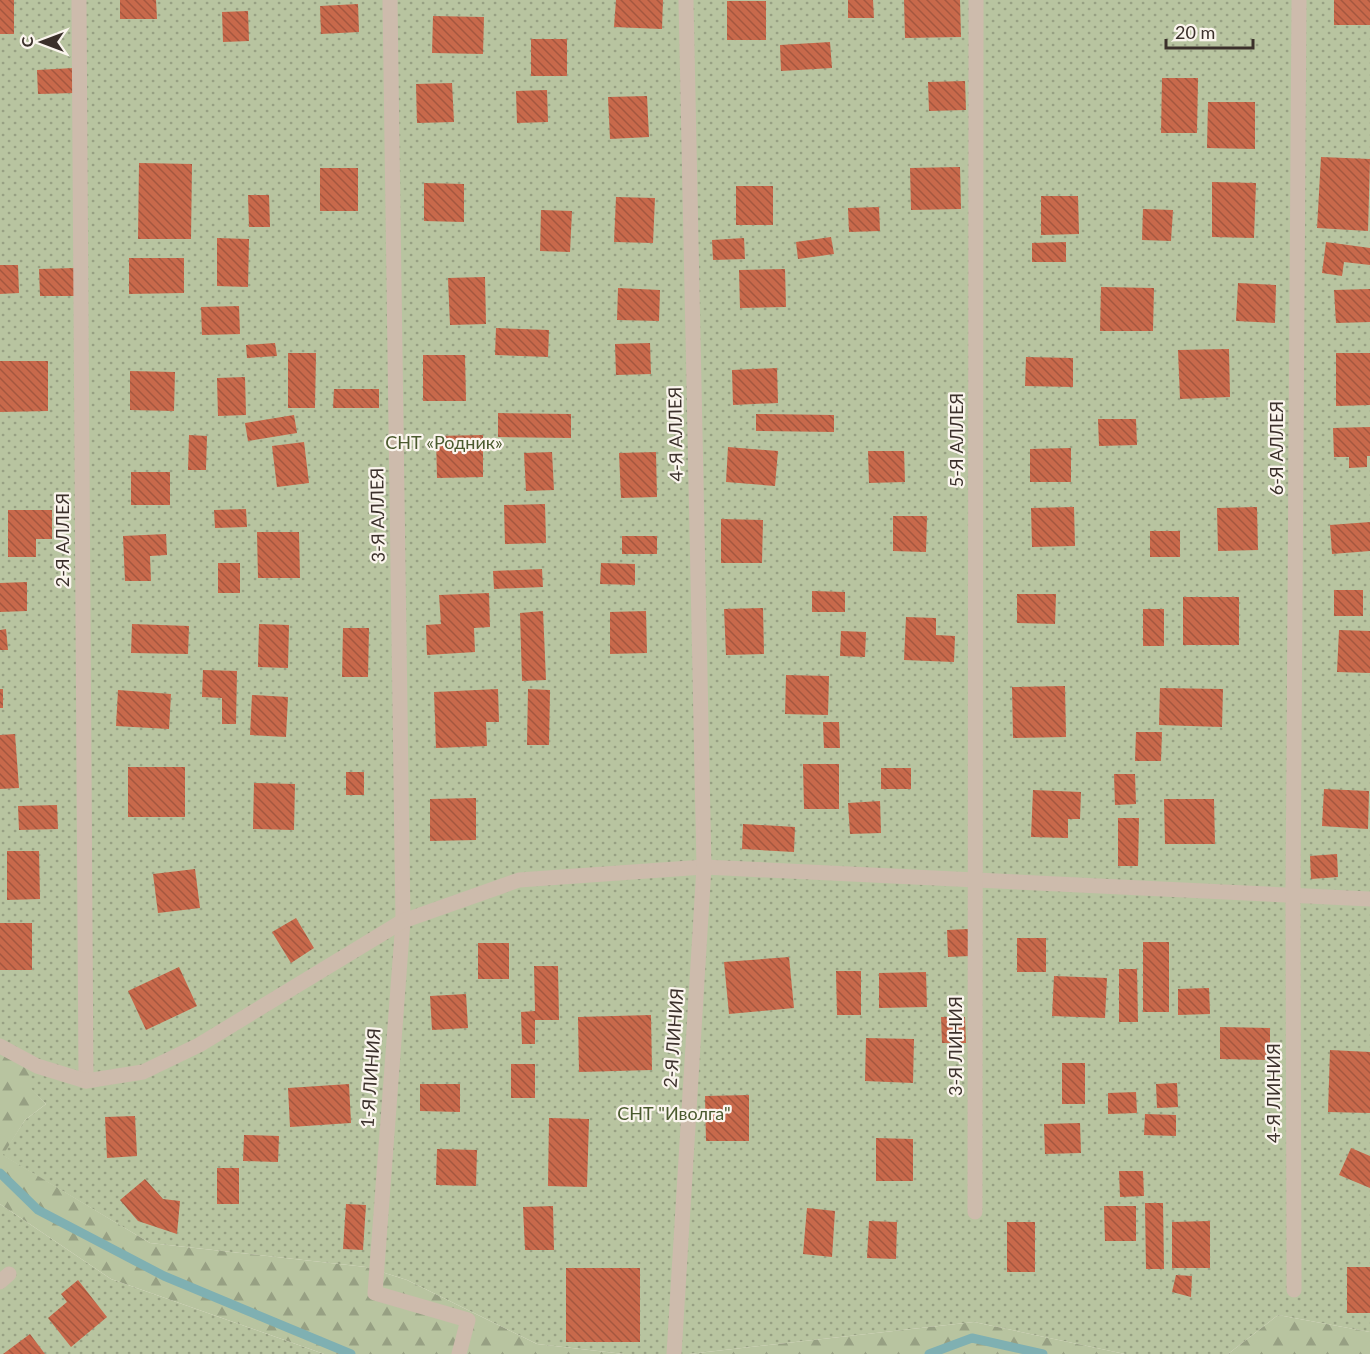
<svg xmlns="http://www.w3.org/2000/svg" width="1370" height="1354" font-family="Lato,sans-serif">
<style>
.green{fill:url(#green-dots)}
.forest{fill:url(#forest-firs)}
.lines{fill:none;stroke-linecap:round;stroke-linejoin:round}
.stream{stroke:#7fb0b2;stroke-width:9}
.building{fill:url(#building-back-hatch)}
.minor{stroke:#cdbbac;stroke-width:15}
.labels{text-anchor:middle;stroke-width:4.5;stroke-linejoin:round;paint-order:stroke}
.street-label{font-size:18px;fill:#3b302b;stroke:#fbf5ee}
.park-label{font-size:18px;fill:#4a5a2e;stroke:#fbf5ee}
</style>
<defs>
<pattern id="green-dots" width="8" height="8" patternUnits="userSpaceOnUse" patternTransform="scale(1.5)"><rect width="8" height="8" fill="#b8c4a0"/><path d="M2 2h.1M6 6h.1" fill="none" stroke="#97a083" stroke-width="1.8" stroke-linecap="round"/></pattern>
<pattern id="forest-firs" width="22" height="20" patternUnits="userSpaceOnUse" patternTransform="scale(1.5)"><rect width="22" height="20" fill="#b8c4a0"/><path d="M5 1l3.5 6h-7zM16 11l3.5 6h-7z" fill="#97a083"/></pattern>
<pattern id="building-back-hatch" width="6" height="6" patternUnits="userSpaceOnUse" patternTransform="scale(1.5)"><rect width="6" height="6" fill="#c8694b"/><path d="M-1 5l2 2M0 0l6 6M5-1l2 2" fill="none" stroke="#a4573f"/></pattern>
</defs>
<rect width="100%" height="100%" fill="#f4ebe1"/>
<g class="green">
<path d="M0,0h1370v1332l-92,-17 -50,39h-103l-151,-32 -285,32h-65l-87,-10 -130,-64 -41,-13 -216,-24 -148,-88 23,-35 21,-16 -18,-18 -28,-40z"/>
<path d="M0,1204l111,75 213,75h-324z"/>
</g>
<g class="forest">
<path d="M0,1046l32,18 -3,22 17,18 -21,16 -22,35 147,88 216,24 41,13 130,64 87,10h-300l-213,-75 -111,-75z"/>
<path d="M1278,1315l92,17v22h-142z"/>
<path d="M974,1322l151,32h-436z"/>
</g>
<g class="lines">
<g class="stream">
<path d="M0,1173l38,37 126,66 187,78"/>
<path d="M929,1354l43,-16 71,16"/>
</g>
</g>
<g class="building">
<rect x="0" y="0" width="14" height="34"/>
<path d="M120,0h36l1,19h-37z"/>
<path d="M616,0h47l-1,29 -48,-2z"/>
<path d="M848,0h25l1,18h-26z"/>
<path d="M904,0h56l1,37 -56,1z"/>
<rect x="1334" y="0" width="36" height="25"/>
<rect x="727" y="1" width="39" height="39"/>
<path d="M358,4l1,28 -38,2 -1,-28z"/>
<path d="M248,11l1,30 -26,1 -1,-30z"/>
<path d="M433,16l51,1 -1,37 -51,-1z"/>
<rect x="531" y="39" width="36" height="37"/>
<path d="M830,42l2,26 -51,3 -1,-26z"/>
<path d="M74,68l1,25 -37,1 -1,-24z"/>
<path d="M1162,78h36l-1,55h-36z"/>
<path d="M965,81l1,29 -37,1 -1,-29z"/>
<path d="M452,83l2,39 -37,1 -1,-39z"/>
<path d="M547,90l1,32 -31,1 -1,-32z"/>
<path d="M647,96l2,41 -39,2 -2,-42z"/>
<path d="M1208,102h47v47l-48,-1z"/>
<path d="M1321,157l49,2 -2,72 -51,-3z"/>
<path d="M139,163l53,1 -1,75h-53z"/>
<path d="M960,167l1,42 -50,1 -1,-42z"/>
<rect x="320" y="168" width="38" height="43"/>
<path d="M1212,182l44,1 -2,55 -42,-1z"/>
<path d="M424,183l40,1v38l-40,-1z"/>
<rect x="736" y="186" width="37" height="39"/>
<path d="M248,195h21l1,32h-21z"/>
<path d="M1041,196h37l1,38 -38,1z"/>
<path d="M616,197l39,1 -2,45 -39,-1z"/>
<path d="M879,207l1,24 -31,1 -1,-24z"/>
<path d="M1143,209l30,1 -2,31 -29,-1z"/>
<path d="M541,210l31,1 -2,41 -30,-1z"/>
<path d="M831,237l3,17 -36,5 -2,-17z"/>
<path d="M217,238l32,1 -1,48 -31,-1z"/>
<path d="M744,238l1,21 -32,1 -1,-20z"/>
<path d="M1066,242v20h-34v-19z"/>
<path d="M1326,242l44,6v17l-26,-3 -2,14 -20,-3z"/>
<path d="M129,258h55v35l-55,1z"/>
<path d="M0,265h18l1,28 -19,1z"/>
<path d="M75,268v28h-35l-1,-27z"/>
<path d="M785,269l1,38 -46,1 -1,-38z"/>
<path d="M485,277l1,47 -36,1 -2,-47z"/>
<path d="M1238,283l38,2 -1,38 -39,-2z"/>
<path d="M1101,287l53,1 -1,43h-53z"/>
<path d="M618,288l42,2 -1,31 -42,-1z"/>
<path d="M1370,289v33l-34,1 -2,-33z"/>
<path d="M239,306l1,28 -38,1 -1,-28z"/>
<path d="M496,328l53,2 -1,27 -53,-2z"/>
<path d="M275,343l2,13 -30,2 -1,-13z"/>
<path d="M650,343l1,31 -35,1 -1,-31z"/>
<path d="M1229,349l1,48 -50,2 -2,-49z"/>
<path d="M288,353h28l-1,55h-27z"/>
<path d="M1336,353h34v52l-34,1z"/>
<path d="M423,355h42l1,46h-43z"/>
<path d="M1026,357l47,1v29l-48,-1z"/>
<path d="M0,361h48v50l-48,1z"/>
<path d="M777,368l1,35 -45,2 -1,-35z"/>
<path d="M130,371l45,1 -1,39 -44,-1z"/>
<path d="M245,377l1,38 -28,1 -1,-38z"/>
<path d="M334,389h45v19h-46z"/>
<path d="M498,413l73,1v24l-73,-1z"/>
<path d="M756,414l78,1v17l-78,-1z"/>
<path d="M294,415l3,18 -49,8 -3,-18z"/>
<path d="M1098,419h38l1,26 -38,1z"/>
<path d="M1370,427v29h-3v11l-18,1v-11h-15l-1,-29z"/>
<path d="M189,435l18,1 -1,34h-18z"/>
<path d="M483,435v42l-46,1 -1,-42z"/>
<path d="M304,442l5,41 -32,4 -5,-41z"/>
<path d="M728,447l50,4 -3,35 -49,-4z"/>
<path d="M1071,448v34h-41v-33z"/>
<path d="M868,451h36l1,31 -36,1z"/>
<path d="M552,452l2,38 -28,1 -2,-38z"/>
<path d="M656,452l1,45 -36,1 -2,-45z"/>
<rect x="131" y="472" width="39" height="33"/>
<path d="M545,504l1,39 -41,1 -1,-39z"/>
<path d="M1074,507l1,39 -43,1 -1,-39z"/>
<path d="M1257,507l1,43 -40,1 -1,-43z"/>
<path d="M246,509l1,18 -32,1 -1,-18z"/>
<path d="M8,510h44v29h-16v18h-28z"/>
<path d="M893,516h34l-1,36 -33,-1z"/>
<path d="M721,519l42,1 -1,43h-41z"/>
<path d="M1370,522v29l-38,3 -2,-29z"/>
<rect x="1150" y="531" width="30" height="26"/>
<path d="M257,532h42l1,46h-42z"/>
<path d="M166,534l1,21 -17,1 1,25h-26l-2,-45z"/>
<rect x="622" y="536" width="35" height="18"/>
<rect x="218" y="563" width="22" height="30"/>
<path d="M601,563l34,1v21l-35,-1z"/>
<path d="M542,569l1,18 -49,2 -1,-18z"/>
<path d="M27,582v29l-27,1v-29z"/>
<rect x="1334" y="590" width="29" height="26"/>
<path d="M812,591l33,1v20h-33z"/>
<path d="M489,593l1,34 -16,1 1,24 -48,3 -1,-30 15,-1 -2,-29z"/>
<path d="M1017,594h39l-1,30 -38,-1z"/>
<rect x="1183" y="597" width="56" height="48"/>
<path d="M763,608l1,46 -38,1 -2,-46z"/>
<rect x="1143" y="609" width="21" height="37"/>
<path d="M543,611l3,69 -24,1 -2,-68z"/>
<path d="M646,611l1,42 -37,1v-42z"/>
<path d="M906,617l30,1v17l19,1 -1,26 -50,-2z"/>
<path d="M132,624l57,2 -1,28 -57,-1z"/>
<path d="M259,624l30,1 -1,43 -30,-1z"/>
<path d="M343,628h26l-1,49h-26z"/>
<path d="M6,629l2,21h-8v-20z"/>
<path d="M1339,630l31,1v42l-33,-1z"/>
<path d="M841,631l25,1 -1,25 -25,-1z"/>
<path d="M203,670l34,1 -1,53h-14v-26l-20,-1z"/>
<path d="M786,675l43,1 -1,39 -43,-1z"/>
<path d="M1065,686l1,51 -53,1 -1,-51z"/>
<path d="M1160,688l63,1 -1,38 -63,-2z"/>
<rect x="0" y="689" width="3" height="19"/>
<path d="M498,689l1,33h-13l1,24 -51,2 -2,-56z"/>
<path d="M528,689l22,1 -1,55h-22z"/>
<path d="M118,690l53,4 -2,35 -53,-3z"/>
<path d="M252,695l36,2 -2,40 -36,-2z"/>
<path d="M823,722h16l1,26h-16z"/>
<path d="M1136,732h26l-1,29h-26z"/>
<path d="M15,734l4,54 -19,1v-54z"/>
<path d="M803,764h36v45h-35z"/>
<rect x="128" y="767" width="57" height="50"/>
<rect x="881" y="768" width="30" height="21"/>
<rect x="346" y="772" width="18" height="23"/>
<path d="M1114,774h21l1,30 -21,1z"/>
<path d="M254,783l41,1 -1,46 -41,-1z"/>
<path d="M1324,789l45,2 -1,38 -46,-3z"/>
<path d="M1033,790l48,2 -1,27h-12v19l-37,-1z"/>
<path d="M476,798v42l-46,1v-42z"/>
<path d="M1164,799h50l1,45h-50z"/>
<path d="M880,801l1,32 -31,1 -2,-31z"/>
<path d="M57,805l1,24 -39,1 -1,-24z"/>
<path d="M1118,818h21l-1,48h-20z"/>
<path d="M743,824l52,3 -1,25 -52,-3z"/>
<path d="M7,851h32l1,48 -33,1z"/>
<path d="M1337,854l1,23 -27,2 -1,-23z"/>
<path d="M195,869l5,39 -42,5 -5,-39z"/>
<path d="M296,918l18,30 -23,15 -19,-31z"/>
<rect x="0" y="923" width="32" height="47"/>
<path d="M968,929l2,27 -22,1 -1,-27z"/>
<rect x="1017" y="938" width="29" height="34"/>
<rect x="1143" y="942" width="26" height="70"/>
<rect x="478" y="943" width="31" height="36"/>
<path d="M789,957l5,51 -65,6 -5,-52z"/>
<path d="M534,966h24l1,54h-24v24h-13l-1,-32 14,-1z"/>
<path d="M179,967l18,39 -51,24 -18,-39z"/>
<path d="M1119,969h18l1,53h-19z"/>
<path d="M836,971h25v44h-24z"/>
<path d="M926,972l1,35 -48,1v-35z"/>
<path d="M1054,976l53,2 -2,40 -53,-2z"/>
<path d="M1209,988l1,26 -32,1v-26z"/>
<path d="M466,994l2,34 -36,2 -2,-34z"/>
<path d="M651,1015l1,55 -73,2 -1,-55z"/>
<path d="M941,1017h24l1,26h-24z"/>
<path d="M1220,1027l50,1v32l-50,-1z"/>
<path d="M866,1038l48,1 -1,44 -48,-2z"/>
<path d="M1330,1050l40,2v61l-42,-1z"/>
<rect x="1062" y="1063" width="23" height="41"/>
<rect x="511" y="1064" width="24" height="34"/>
<path d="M1177,1083l1,24 -21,1 -1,-24z"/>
<path d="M349,1084l2,39 -61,4 -2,-39z"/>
<path d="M420,1084h40v28l-40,-1z"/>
<path d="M1136,1092l1,21 -29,1v-21z"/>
<path d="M749,1095v46h-43l-1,-45z"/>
<path d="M1145,1114l31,1v21l-32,-1z"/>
<path d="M135,1116l2,40 -30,2 -2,-41z"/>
<path d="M549,1118l40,1 -2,68 -39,-1z"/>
<path d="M1080,1123l1,30 -36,1 -1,-30z"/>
<path d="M244,1135l35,1 -1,26 -35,-1z"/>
<path d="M876,1138l37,1v42h-37z"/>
<path d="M1351,1148l19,8v32l-31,-13z"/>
<path d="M437,1149l40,1 -1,36 -40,-1z"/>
<rect x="217" y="1168" width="22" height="36"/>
<path d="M1119,1171h24l1,25 -24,1z"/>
<path d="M145,1179l18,20 17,2 -3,33 -39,-13 -18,-21z"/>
<path d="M1145,1203h18l1,66h-18z"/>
<path d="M346,1204l20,1 -3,45 -20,-1z"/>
<path d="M553,1206l1,44h-29l-2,-43z"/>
<path d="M1104,1206h32v35h-31z"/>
<path d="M807,1208l28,3 -3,46 -29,-3z"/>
<path d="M869,1221l28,1 -1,37 -29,-1z"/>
<path d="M1210,1221v47h-38v-46z"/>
<rect x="1007" y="1222" width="28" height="50"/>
<rect x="1347" y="1267" width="23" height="46"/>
<rect x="566" y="1268" width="74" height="74"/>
<path d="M1176,1275l16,1 -1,21 -19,-5z"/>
<path d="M78,1280l29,37 -36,30 -23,-29 19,-16 -6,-8z"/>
<path d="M30,1334l15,20h-42z"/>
</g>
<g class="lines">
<g class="minor">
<path d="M79,0l7,1081"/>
<path d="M390,0l13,921 -28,372 93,27 -9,34"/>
<path d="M0,1046l37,20 49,15 57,-9 56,-27 204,-124 116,-41 185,-13 666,32"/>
<path d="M975,1212l1,-1212"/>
<path d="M0,1282l9,-8"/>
<path d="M1294,1290l-1,-394 6,-896"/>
<path d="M674,1354l30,-487 -18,-867"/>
</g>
</g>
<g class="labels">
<g class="street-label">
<text transform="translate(676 434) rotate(-91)" y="6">4-Я АЛЛЕЯ</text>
<text transform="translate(957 440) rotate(-90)" y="6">5-Я АЛЛЕЯ</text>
<text transform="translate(1277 448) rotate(-90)" y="6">6-Я АЛЛЕЯ</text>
<text transform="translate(378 515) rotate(-91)" y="6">3-Я АЛЛЕЯ</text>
<text transform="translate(63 540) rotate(-90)" y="6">2-Я АЛЛЕЯ</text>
<text transform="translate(674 1038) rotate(-86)" y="6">2-Я ЛИНИЯ</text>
<text transform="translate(956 1046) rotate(-90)" y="6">3-Я ЛИНИЯ</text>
<text transform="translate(371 1078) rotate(-86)" y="6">1-Я ЛИНИЯ</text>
<text transform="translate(1274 1093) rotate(-90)" y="6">4-Я ЛИНИЯ</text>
</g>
<g class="park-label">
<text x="444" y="449">СНТ «Родник»</text>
<text x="674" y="1120">СНТ "Иволга"</text>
</g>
</g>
<g transform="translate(42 42) rotate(270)" stroke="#fbf5ee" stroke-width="4.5" paint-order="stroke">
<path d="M0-4.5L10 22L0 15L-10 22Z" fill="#3b302b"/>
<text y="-9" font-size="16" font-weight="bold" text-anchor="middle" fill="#3b302b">С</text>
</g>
<path d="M1166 39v9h87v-9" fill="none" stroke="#3b302b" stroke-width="3"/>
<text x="1175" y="39" font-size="18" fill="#3b302b" stroke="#fbf5ee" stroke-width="4.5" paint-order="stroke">20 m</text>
</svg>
